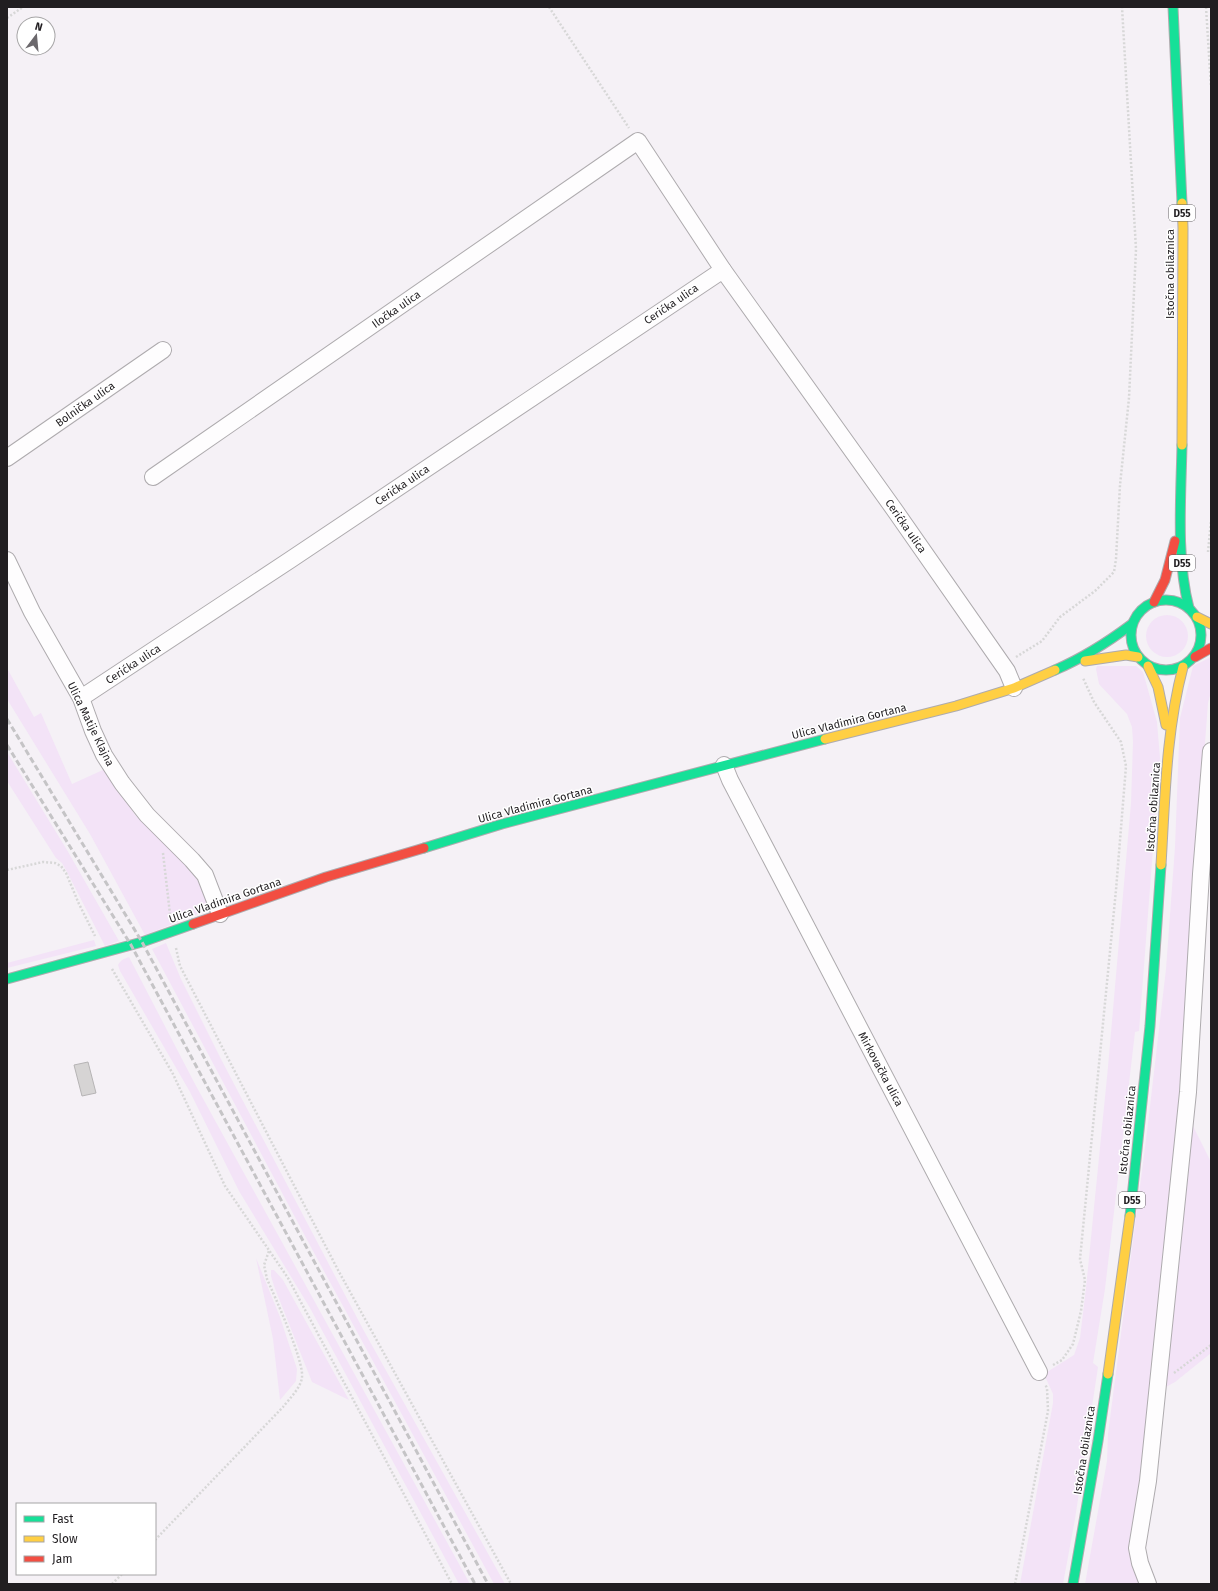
<svg xmlns="http://www.w3.org/2000/svg" width="1218" height="1591" font-family="'Fira Sans',sans-serif">
<style>
.green{fill:#f3e3f7}
.building{fill:#d6d4d4;stroke:#b6b4b5}
.lines{fill:none;stroke-linecap:round;stroke-linejoin:round}
.street-casing{stroke:#aeabae;stroke-width:18}
.fast-casing{stroke:#aeabae;stroke-width:11}
.slow-casing{stroke:#aeabae;stroke-width:11}
.jam-casing{stroke:#aeabae;stroke-width:11}
.path{stroke:#d7d7d7;stroke-width:2.5;stroke-dasharray:2 2;stroke-linecap:butt}
.street{stroke:#fefdfe;stroke-width:16}
.fast{stroke:#16e098;stroke-width:9}
.slow{stroke:#ffcf43;stroke-width:9}
.jam{stroke:#f24e42;stroke-width:9}
.rail{stroke:#c5c4c6;stroke-width:3;stroke-dasharray:6 3;stroke-linecap:butt}
.labels{text-anchor:middle;stroke-width:3;stroke-linejoin:round;paint-order:stroke}
.shield{fill:#fff;stroke:#646264;stroke-width:1}
.shield-label{font-size:10px;font-weight:bold;fill:#211e21}
.street-label{font-size:11px;fill:#211e21;stroke:#fff}
</style>
<rect width="100%" height="100%" fill="#f5f1f6"/>
<g class="green">
<circle cx="1167" cy="636" r="21"/>
<path d="M1211,657v35l-3,11 -34,458 -21,223 -10,200h-58l22,-123 1,-27 39,-302 19,-163 9,-122 5,-129 13,-52z"/>
<path d="M1097,666h39l7,6 14,50 3,36 -21,273 -4,1 -30,257 -12,74 5,4 -23,152 -12,65h-43l33,-181v-9l-9,-20 30,-19 6,-17 6,-50 22,-221 23,-264 2,-61 -1,-15 -5,-13 -28,-30 -3,-15z"/>
<path d="M7,668l27,49 7,-4 31,71 33,-15 30,46 54,52 17,26 2,17 -63,25 -55,-101 -83,-135z"/>
<path d="M7,752l60,98 52,91 -14,5 -39,-76 -4,-7 -6,-5 -49,-77z"/>
<path d="M94,940l2,6 -89,22v-5z"/>
<path d="M166,943l15,36 41,82 142,270 141,253h-11l-182,-335 -160,-300z"/>
<path d="M129,957l66,127 275,500h-11l-149,-276 -71,-117 -49,-99 -70,-121 -2,-6c3,-5 5,-6 11,-8z"/>
<path d="M1191,1122l20,40v191l-36,29 -11,6z"/>
<path d="M256,1258l24,59 17,52 -1,12 -16,19 -7,-61z"/>
<path d="M271,1270h3l9,10 66,120 -37,-18 -38,-96 -3,-10z"/>
</g>
<path class="building" d="M88,1062l8,31 -14,3 -8,-31z"/>
<g class="lines">
<g class="street-casing">
<g id="street">
<path d="M7,458l156,-108"/>
<path d="M153,477l485,-336 85,129 173,242 111,159 7,17"/>
<path d="M7,560l25,52 49,86 12,33 11,24 18,28 25,32 45,45 13,15 15,39"/>
<path d="M81,698l209,-138 433,-290"/>
<path d="M724,765l6,15 309,592"/>
<path d="M1148,1584l-8,-21 -3,-15 11,-67 40,-389 13,-218 10,-123"/>
</g>
</g>
<g class="fast-casing">
<g id="fast">
<path d="M1173,7l9,196"/>
<path d="M1182,445c-1,52 -6,113 7,163"/>
<circle cx="1166" cy="635" r="35"/>
<path d="M1055,670c28,-12 53,-28 77,-46"/>
<path d="M424,848l78,-24 323,-85"/>
<path d="M7,979l135,-37 51,-18"/>
<path d="M1130,1216l20,-190 11,-161"/>
<path d="M1073,1584l25,-143 10,-67"/>
</g>
</g>
<g class="slow-casing">
<g id="slow">
<path d="M1182,445l1,-217 -1,-25"/>
<path d="M1197,617l14,7"/>
<path d="M1085,661l41,-6 12,2"/>
<path d="M1148,666l10,21 8,38"/>
<path d="M825,739l131,-33 58,-18 41,-18"/>
<path d="M1161,865c4,-66 5,-134 22,-198"/>
<path d="M1108,1374l22,-158"/>
</g>
</g>
<g class="jam-casing">
<g id="jam">
<path d="M1154,602l11,-22 10,-39"/>
<path d="M1195,657l16,-9"/>
<path d="M193,924l133,-47 98,-29"/>
</g>
</g>
<g class="path">
<path d="M549,7l80,121"/>
<path d="M1206,7l5,80"/>
<path d="M7,18l16,-11"/>
<path d="M1208,552l3,-31"/>
<path d="M1016,657l26,-16 18,-24 35,-26 19,-19 2,-13 4,-74 9,-87 7,-149 -14,-242"/>
<path d="M163,853l7,61"/>
<path d="M7,870l36,-8 12,1 6,3 5,7 13,31 16,32"/>
<path d="M176,948l4,18 158,304 173,314"/>
<path d="M112,969l61,105 52,112 63,92 164,306"/>
<path d="M1053,1365l9,-5 11,-16 8,-33 4,-31 -5,-21 36,-369 10,-124 -5,-24 -27,-40 -11,-24"/>
<path d="M1174,1373l37,-28"/>
<path d="M155,1540l128,-133c6,-8 18,-19 19,-30 2,-16 -27,-80 -35,-98l-3,-14 5,-14"/>
<path d="M112,1584l10,-10"/>
<path d="M1015,1584l33,-173 -1,-23 -2,-4"/>
</g>
<use href="#street" class="street"/>
<use href="#fast" class="fast"/>
<use href="#slow" class="slow"/>
<use href="#jam" class="jam"/>
<g class="rail">
<path d="M7,719l135,223 346,642"/>
<path d="M7,745l124,200 344,639"/>
</g>
</g>
<g class="labels">
<g class="shield">
<rect x="1169" y="205" width="26" height="16" rx="3"/>
<rect x="1169" y="555" width="26" height="16" rx="3"/>
<rect x="1119" y="1192" width="26" height="16" rx="3"/>
</g>
<g class="shield-label">
<text x="1182" y="217">D55</text>
<text x="1182" y="567">D55</text>
<text x="1132" y="1204">D55</text>
</g>
<g class="street-label">
<text transform="translate(1170 274) rotate(-90)" y="4">Istočna obilaznica</text>
<text transform="translate(671 304) rotate(-34)" y="4">Cerićka ulica</text>
<text transform="translate(396 309) rotate(-35)" y="4">Iločka ulica</text>
<text transform="translate(85 404) rotate(-35)" y="4">Bolnička ulica</text>
<text transform="translate(402 485) rotate(-34)" y="4">Cerićka ulica</text>
<text transform="translate(906 526) rotate(55)" y="4">Cerićka ulica</text>
<text transform="translate(133 664) rotate(-33)" y="4">Cerićka ulica</text>
<text transform="translate(849 721) rotate(-14)" y="4">Ulica Vladimira Gortana</text>
<text transform="translate(91 724) rotate(64)" y="4">Ulica Matije Klajna</text>
<text transform="translate(535 804) rotate(-15)" y="4">Ulica Vladimira Gortana</text>
<text transform="translate(1153 807) rotate(-86)" y="4">Istočna obilaznica</text>
<text transform="translate(225 900) rotate(-19)" y="4">Ulica Vladimira Gortana</text>
<text transform="translate(881 1069) rotate(62)" y="4">Mirkovačka ulica</text>
<text transform="translate(1127 1130) rotate(-84)" y="4">Istočna obilaznica</text>
<text transform="translate(1084 1450) rotate(-81)" y="4">Istočna obilaznica</text>
</g>
</g>
<rect width="1218" height="1591" fill="none" stroke="#211e21" stroke-width="16"/>
<rect x="16" y="1503" width="140" height="72" fill="#ffffff" stroke="#a6a5a6"/>
<rect x="24" y="1516" width="20" height="6" fill="#16e098" stroke="#a6a5a6"/>
<text x="52" y="1523" font-size="12" fill="#211e21">Fast</text>
<rect x="24" y="1536" width="20" height="6" fill="#ffcf43" stroke="#a6a5a6"/>
<text x="52" y="1543" font-size="12" fill="#211e21">Slow</text>
<rect x="24" y="1556" width="20" height="6" fill="#f24e42" stroke="#a6a5a6"/>
<text x="52" y="1563" font-size="12" fill="#211e21">Jam</text>
<g transform="translate(36 36) rotate(16)"><circle r="19" fill="#ffffff" stroke="#a6a5a6"/>
<path d="M0-3L7 15L0 10L-7 15Z" fill="#6b686c"/>
<text y="-6" font-size="11" font-weight="bold" text-anchor="middle" fill="#211e21">N</text>
</g>
</svg>
